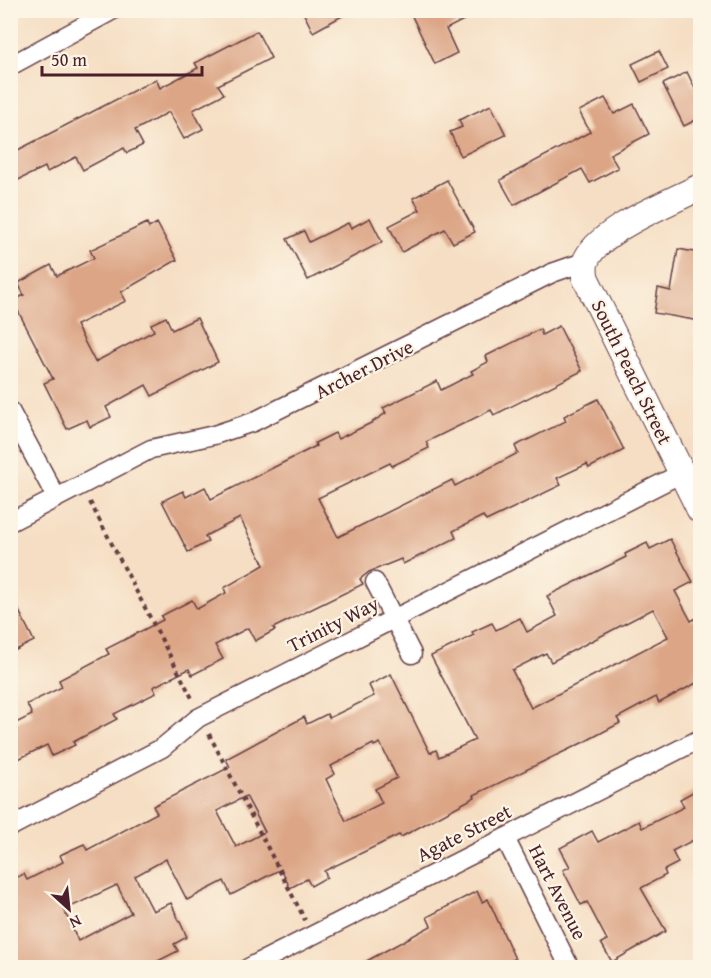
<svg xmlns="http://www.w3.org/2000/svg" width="711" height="978" font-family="'Gentium Book Plus',serif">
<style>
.building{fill:#dca586;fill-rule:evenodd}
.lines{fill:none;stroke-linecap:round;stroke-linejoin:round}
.street-casing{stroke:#643c42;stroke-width:21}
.secondary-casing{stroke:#643c42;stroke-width:28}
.path{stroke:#643c42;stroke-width:4;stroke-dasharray:4.5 4.5;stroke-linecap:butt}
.street{stroke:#fff;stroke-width:18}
.secondary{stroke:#fff;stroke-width:26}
.labels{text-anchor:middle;stroke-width:4.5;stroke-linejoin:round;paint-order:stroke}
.street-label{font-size:20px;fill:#4a1f2b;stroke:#fcf5e5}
</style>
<rect width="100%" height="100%" fill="#fcf5e5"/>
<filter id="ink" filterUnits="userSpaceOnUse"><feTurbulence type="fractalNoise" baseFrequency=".0167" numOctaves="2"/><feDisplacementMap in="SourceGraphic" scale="12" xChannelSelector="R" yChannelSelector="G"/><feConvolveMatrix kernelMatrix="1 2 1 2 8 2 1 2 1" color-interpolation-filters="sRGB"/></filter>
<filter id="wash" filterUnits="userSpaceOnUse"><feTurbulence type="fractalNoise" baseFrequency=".008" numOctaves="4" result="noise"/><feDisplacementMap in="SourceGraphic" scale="24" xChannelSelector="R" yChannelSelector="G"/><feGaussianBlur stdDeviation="1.35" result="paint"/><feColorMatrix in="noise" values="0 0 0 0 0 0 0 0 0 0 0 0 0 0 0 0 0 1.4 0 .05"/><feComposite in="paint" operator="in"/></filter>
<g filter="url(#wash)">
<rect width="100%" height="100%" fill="#f5dec3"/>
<g id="blocks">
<g class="building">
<path d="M302,10h51l-40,22z"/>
<path d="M409,10h74l-37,19 11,24 -22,11z"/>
<path d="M257,31l14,27 -53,27 6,9 -31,16 10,19 -19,10 -15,-27 -34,18 8,15 -16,8 -3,-5 -41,22 -7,-13 -29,15 -2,-5 -35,17v-30l146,-75 4,9 38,-20 -3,-5z"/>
<path d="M659,51l9,18 -27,13 -9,-18z"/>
<path d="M687,72l13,27v19l-16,8 -21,-42z"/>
<path d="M605,98l9,16 20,-10 15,30 -39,20 8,14 -28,15 -8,-14 -68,36 -14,-25 90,-48 -11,-21z"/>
<path d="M491,105l15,30 -45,21 -11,-24 12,-5 -3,-7z"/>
<path d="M447,180l28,52 -22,11 -8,-14 -43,23 -13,-26 31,-16 -7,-12z"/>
<path d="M370,218l12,24 -74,38 -21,-41 17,-8 5,11 39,-19 3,5z"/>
<path d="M147,223l2,5 8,-5 20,37 -56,32 5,9 -50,24 19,37 59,-31 -3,-7 15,-7 6,13 25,-12 21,44 -66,34 -6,-11 -40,22 5,10 -21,10 -3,-7 -20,9 -23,-46 9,-4 -40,-78 11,-6 -6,-12 33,-18 6,11 37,-18 -4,-8z"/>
<path d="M678,249l22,4v68l-46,-8 4,-25 13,3z"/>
<path d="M559,326l23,45 -88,44 -3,-5 -65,32 3,6 -37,18 -2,-3 -72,35 20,39 114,-57 3,6 63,-33 -3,-7 51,-25 -2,-5 34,-17 26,51 -35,18 -2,-4 -30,14 4,7 -75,36 -3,-5 -30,15 3,7 -53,26 -2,-5 -32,13 -9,7 3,5 -90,44 2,2 -20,11 -7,-13 -33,17 8,14 -31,16 -3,-6 -36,18 3,6 -42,21 3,5 -44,23 2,3 -23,11 -5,-11 -37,18v-37l22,-11 -5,-11 35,-17 -3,-7 50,-26 -3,-5 57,-29 -2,-4 31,-16 5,9 29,-16 -2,-5 40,-23 -24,-47 -35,18 3,6 -20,10 -26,-51 21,-10 3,6 19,-10 6,12 105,-53 -1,-3 20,-10 3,6 33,-16 15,-10 -3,-5 54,-27 4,9 32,-16 -2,-3 17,-9 -2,-6 54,-27 2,6z"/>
<path d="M670,539l23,43 -18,9 16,30 9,-5v65l-41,22 -3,-6 -39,21 3,5 -34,18 -112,54 1,2 -74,40 -2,-2 -75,36 3,6 -16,9 -4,-7 -17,9 -9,-19 -50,26 -7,-14 -37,19 -21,-41 -31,17 18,35 18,-8 16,34 -13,7 4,7 -34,17h-134v-88l14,-6 3,6 36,-18 -3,-7 24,-11 3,6 70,-37 -4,-7 77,-39 -4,-8 78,-42 3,7 20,-10 2,4 45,-22 -5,-11 22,-11 39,79 6,-3 3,7 36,-17 -44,-84 43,-21 -2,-3 20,-9 4,7 24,-12 7,14 30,-16 -10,-20 79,-39 -1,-3 22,-11 3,6zM653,609l15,28 -137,71 -19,-38 34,-17 5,9zM380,743l17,35 -22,11 7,14 -36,18 -20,-42 9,-5 -4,-8 42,-22 1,2zM246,796l19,36 -29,15 -19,-36zM117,885l14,28 -53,28 -14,-31z"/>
<path d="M10,593l24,48 -24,12z"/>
<path d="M700,788v51l-1,-2 -27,14 6,12 -14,7 2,5 -25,13 25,43 -54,31 -11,-19 6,-3 -20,-38 -6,3 -18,-35 7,-3 -10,-19 32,-17 6,11 41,-21 3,7 42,-21 -4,-8z"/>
<path d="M477,891l5,11 6,-3 27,60 -3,1 3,8h-161l77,-42 -4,-9z"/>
</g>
</g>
</g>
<g filter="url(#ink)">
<use href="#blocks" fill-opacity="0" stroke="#643c42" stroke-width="1.5"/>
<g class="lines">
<g class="street-casing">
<g id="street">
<path d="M10,66l103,-56"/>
<path d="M10,411l46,86"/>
<path d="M10,522l141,-73 63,-14 39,-13 299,-149 23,-8 9,-1"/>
<path d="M375,582l37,72"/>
<path d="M10,827l152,-79 36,-30 484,-245"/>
<path d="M505,838l65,130"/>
<path d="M248,968l452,-229"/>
</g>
</g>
<g class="secondary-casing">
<path id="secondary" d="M700,187c-29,15 -105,44 -115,76 -1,4 0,10 0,14l115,233"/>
</g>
<g class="path">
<path d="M90,502l103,198"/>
<path d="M209,734l96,186"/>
</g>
<use href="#street" class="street"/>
<use href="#secondary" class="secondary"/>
</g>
</g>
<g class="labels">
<g class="street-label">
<text transform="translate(364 369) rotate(-27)" y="7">Archer Drive</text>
<text transform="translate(632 372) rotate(64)" y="7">South Peach Street</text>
<text transform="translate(333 624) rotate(-27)" y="7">Trinity Way</text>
<text transform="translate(464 833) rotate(-27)" y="7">Agate Street</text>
<text transform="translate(558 892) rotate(63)" y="7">Hart Avenue</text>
</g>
</g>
<rect width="711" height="978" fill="none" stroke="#fcf5e5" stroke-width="36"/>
<g transform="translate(69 909) rotate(153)" stroke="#fcf5e5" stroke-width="4.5" paint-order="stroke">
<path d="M0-4.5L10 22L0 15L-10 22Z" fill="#4a1f2b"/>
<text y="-9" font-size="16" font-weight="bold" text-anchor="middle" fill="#4a1f2b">N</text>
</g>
<path d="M42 66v9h160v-9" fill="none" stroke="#4a1f2b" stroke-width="3"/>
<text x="51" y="66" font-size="18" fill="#4a1f2b" stroke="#fcf5e5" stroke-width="4.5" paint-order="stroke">50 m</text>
</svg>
